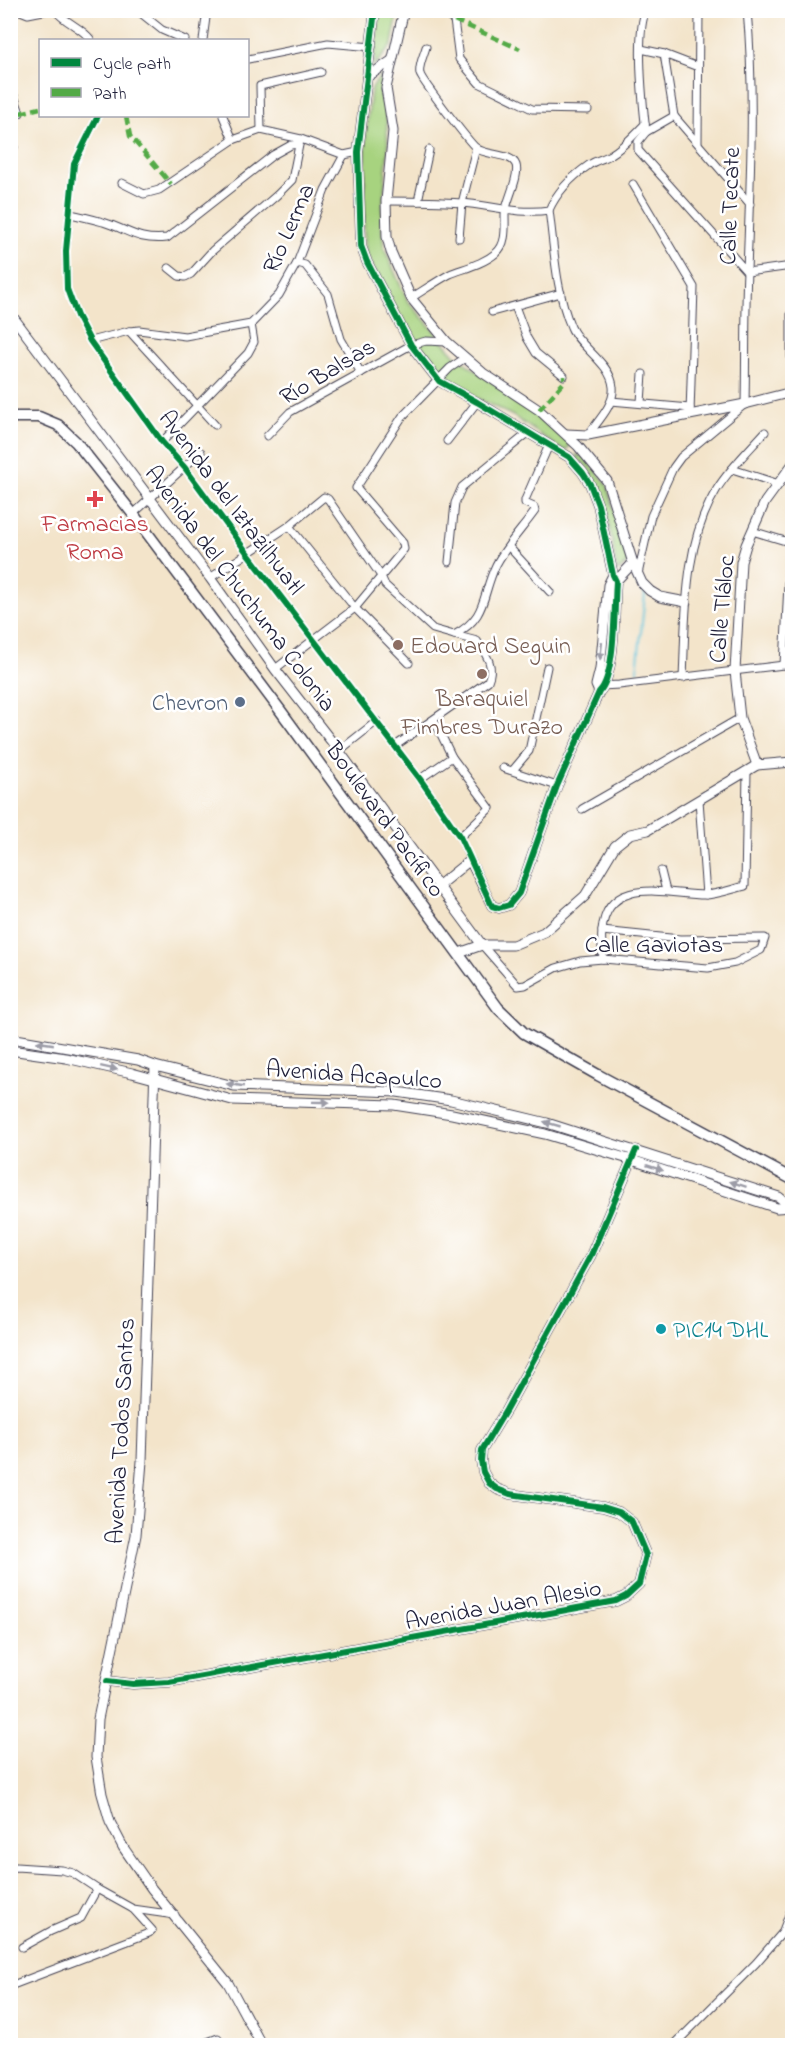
<svg xmlns="http://www.w3.org/2000/svg" width="803" height="2056" font-family="'Indie Flower',sans-serif">
<style>
.green{fill:#a7d37f;stroke:#647a5d;stroke-width:1.5}
.lines{fill:none;stroke-linecap:round;stroke-linejoin:round}
.stream{stroke:#5dc3db;stroke-width:2}
.street-casing{stroke:#413f50;stroke-width:9}
.secondary-casing{stroke:#413f50;stroke-width:11}
.primary-casing{stroke:#413f50;stroke-width:13}
.street{stroke:#fff;stroke-width:7}
.secondary{stroke:#fff;stroke-width:9}
.primary{stroke:#fff;stroke-width:10}
.quiet{stroke:#53aa46;stroke-width:4.5;stroke-dasharray:9 4.5;stroke-linecap:butt}
.cycleway-casing{stroke:#fff;stroke-width:10}
.cycleway{stroke:#00873e;stroke-width:6}
.oneway{fill:#9c9ca7}
.health-dot{fill:#e0444e;stroke:#fff;stroke-width:2}
.education-dot{fill:#8d6e63;stroke:#fff;stroke-width:2}
.service-dot{fill:#5c6f8a;stroke:#fff;stroke-width:2}
.culture-dot{fill:#0f9aa8;stroke:#fff;stroke-width:2}
.labels{text-anchor:middle;stroke-width:5;stroke-linejoin:round;paint-order:stroke}
.street-label{font-size:24px;fill:#22223b;stroke:#fff}
.health-label{font-size:24px;fill:#be3a42;stroke:#fff}
.education-label{font-size:24px;fill:#785e54;stroke:#fff;text-anchor:start}
.service-label{font-size:24px;fill:#4e5e75;stroke:#fff;text-anchor:end}
.culture-label{font-size:24px;fill:#0d838f;stroke:#fff;text-anchor:start}
</style>
<rect width="100%" height="100%" fill="#fff"/>
<filter id="ink" filterUnits="userSpaceOnUse"><feTurbulence type="fractalNoise" baseFrequency=".0167" numOctaves="2"/><feDisplacementMap in="SourceGraphic" scale="12" xChannelSelector="R" yChannelSelector="G"/><feConvolveMatrix kernelMatrix="1 2 1 2 8 2 1 2 1" color-interpolation-filters="sRGB"/></filter>
<filter id="wash" filterUnits="userSpaceOnUse"><feTurbulence type="fractalNoise" baseFrequency=".008" numOctaves="4" result="noise"/><feDisplacementMap in="SourceGraphic" scale="24" xChannelSelector="R" yChannelSelector="G"/><feGaussianBlur stdDeviation="1.35" result="paint"/><feColorMatrix in="noise" values="0 0 0 0 0 0 0 0 0 0 0 0 0 0 0 0 0 1.4 0 .05"/><feComposite in="paint" operator="in"/></filter>
<g filter="url(#wash)">
<rect width="100%" height="100%" fill="#f3e4ca"/>
<g class="green">
<path d="M380,11h18l-6,34 -18,22z"/>
<path d="M381,74l-1,21 6,17 2,37 -7,74 3,25 23,52 50,57 64,46 50,40 -4,7h-4l-50,-34 -40,-20 -30,-19 -24,-28 -21,-33 -32,-63 -2,-23 2,-94 5,-46z"/>
<path d="M576,455l8,1 23,28 21,78 -11,10c-5,-29 -12,-99 -40,-113z"/>
</g>
<g class="lines">
<path class="stream" d="M635,580l10,14 -8,77"/>
</g>
</g>
<g filter="url(#ink)">
<g class="lines">
<g class="street-casing">
<g id="street">
<path d="M18,10l10,4 20,-4"/>
<path d="M55,10c10,13 27,17 36,30"/>
<path d="M137,10l25,20 23,10"/>
<path d="M437,10l17,10"/>
<path d="M646,10c-11,24 -3,95 0,122l-8,10v8l109,122 45,-6"/>
<path d="M454,20l5,39 20,24 53,26 56,1"/>
<path d="M454,20l7,-10"/>
<path d="M203,40l4,-30"/>
<path d="M641,49l23,5 34,13"/>
<path d="M664,54l10,62"/>
<path d="M248,59l80,-16 44,4"/>
<path d="M10,115l10,-2 -6,-17"/>
<path d="M98,116l-24,48 -8,87 1,38 10,27 13,25 72,101 23,26 63,86 172,225 40,58 10,23"/>
<path d="M223,116l10,24"/>
<path d="M674,116l76,88"/>
<path d="M261,130l-1,-44 61,-14"/>
<path d="M646,132l28,-16"/>
<path d="M698,142l1,-132"/>
<path d="M10,148l4,-1"/>
<path d="M122,183l22,11 15,-4 74,-50 28,-10 40,9 43,16 14,-3"/>
<path d="M633,184l61,103 -4,126"/>
<path d="M386,201c25,0 50,0 75,2 29,2 58,12 88,7 8,-18 24,-34 40,-45 6,-5 15,-6 21,-10 14,-8 24,-20 35,-31"/>
<path d="M418,201l11,-51"/>
<path d="M549,210c5,37 7,83 22,117 8,20 40,36 42,60 2,17 -15,34 -25,48"/>
<path d="M70,214c11,2 22,5 33,8 26,8 34,19 64,16l106,-83 18,-10 8,-1"/>
<path d="M459,238l3,-35 14,-55"/>
<path d="M297,263l8,2 23,29 13,45 20,34"/>
<path d="M169,268l10,8 6,1 6,-3 21,-23 65,-56 15,-15 8,-40"/>
<path d="M411,298c13,-8 26,-17 39,-24 15,-6 33,-10 46,-21 11,-9 9,-26 9,-39 1,-13 15,-37 11,-49 -4,-12 -30,-9 -40,-17 -7,-6 -54,-67 -56,-74 -2,-8 4,-19 6,-27"/>
<path d="M515,306l12,32 9,15 28,23"/>
<path d="M492,312l69,-19"/>
<path d="M129,331l86,94"/>
<path d="M90,341l39,-10 10,-1 46,6 66,-12 28,-29 18,-32 28,-73 19,-35"/>
<path d="M611,401l79,7"/>
<path d="M641,402l2,-28"/>
<path d="M267,436l23,-24 121,-67 15,-4 21,1"/>
<path d="M447,441l30,-39"/>
<path d="M162,442l86,-89 6,-11 -3,-18"/>
<path d="M732,469l47,15"/>
<path d="M133,514l68,-62"/>
<path d="M289,526l66,82 54,55"/>
<path d="M752,531l40,12"/>
<path d="M509,547l41,45"/>
<path d="M449,562l6,-59 7,-16 66,-54"/>
<path d="M638,574l13,-58 22,-48 8,-11 64,-53c1,-44 0,-89 2,-133 3,-87 8,-174 0,-261"/>
<path d="M210,578l79,-52 35,-29 4,2 53,77 4,9 48,44 21,6c34,-18 27,-39 42,-70 9,-18 27,-37 39,-54l-1,-4 -9,-4v-3l24,-55"/>
<path d="M784,665l5,-102 3,-10"/>
<path d="M275,669l80,-61 49,-59 -1,-6 -47,-55 46,-71 48,-49 15,-10"/>
<path d="M792,677v17"/>
<path d="M683,678c3,-63 0,-134 34,-189 13,-21 32,-39 48,-57"/>
<path d="M601,686l18,-1 173,-21"/>
<path d="M434,720l18,37 38,51 -30,29"/>
<path d="M395,746l93,-65c7,-16 -2,-26 -11,-40l-23,-6"/>
<path d="M339,751l38,-30"/>
<path d="M503,768l54,18"/>
<path d="M513,770l16,-19 18,-84"/>
<path d="M420,779l32,-22"/>
<path d="M699,800l7,95"/>
<path d="M582,809l158,-91"/>
<path d="M661,871l5,20"/>
<path d="M482,945l36,41 7,-1 31,-17 24,-7 23,-2 105,9 27,-5 26,-13 4,-12 -85,1 -78,-8"/>
<path d="M603,959c-1,-9 -2,-19 -1,-28 5,-56 64,-37 102,-36 13,0 28,-6 41,-9l2,-115"/>
<path d="M10,1868l6,-1 46,3 11,3 24,16 36,20 19,21 -3,3 -139,53"/>
<path d="M133,1909l42,6"/>
<path d="M22,1947l29,-16 30,-13 16,-29"/>
<path d="M197,2046l21,-8"/>
<path d="M673,2046l83,-83 26,-30 10,-26"/>
</g>
</g>
<g class="secondary-casing">
<g id="secondary">
<path d="M375,10l-17,142 3,94 6,16 44,83 28,36 38,21 92,55 14,16 7,11 8,21 15,70 3,6c-2,26 0,95 -17,111l-42,94 -38,107 -10,12 -10,3 -7,-2 -22,-46 -32,26"/>
<path d="M404,10l-18,78 7,43 -7,70 1,36 4,15 20,46 36,44 36,31 56,37 39,36 29,35 26,82 9,20 8,8 10,6 26,5"/>
<path d="M791,10l1,19"/>
<path d="M367,77l24,-16"/>
<path d="M10,313l200,265 65,91 64,82 143,194"/>
<path d="M792,314v43"/>
<path d="M566,434l22,1 157,-31 47,-12"/>
<path d="M611,583l5,-2 17,-18"/>
<path d="M599,692l-3,-7 4,-16 8,-84 5,-10"/>
<path d="M757,765l-17,-47 -5,-47 6,-109 5,-17 19,-43 27,-37"/>
<path d="M459,953l23,-8h31l31,-13 41,-36 30,-50 15,-12 18,-4 109,-65 35,-3"/>
<path d="M10,1038l128,22 17,6 79,20 163,6 54,8 96,23 232,74 12,10"/>
<path d="M10,1050l56,8 66,15 100,27 162,5 58,9 93,20 87,26 145,48 15,-1"/>
<path d="M155,1066l-13,395 -6,74 -38,184 -2,38 6,37 8,28 13,25 29,42 76,94 34,63"/>
<path d="M107,1681l26,3 36,-2 447,-81 10,-5 13,-12 7,-29 -14,-33 -13,-10 -16,-5 -93,-13 -13,-5 -8,-6 -6,-11 -2,-11 1,-11 24,-40 85,-155 45,-105"/>
</g>
</g>
<g class="primary-casing">
<path id="primary" d="M10,417h29l19,8 18,17 57,72 147,196 218,298 26,25 74,42 194,104"/>
</g>
<use href="#street" class="street"/>
<use href="#secondary" class="secondary"/>
<use href="#primary" class="primary"/>
<g class="quiet">
<path d="M145,16l2,-6"/>
<path d="M454,20l66,29"/>
<path d="M20,113l20,-5"/>
<path d="M126,116l4,20 41,48"/>
<path d="M539,410l25,-28v-6"/>
</g>
<g class="cycleway-casing">
<g id="cycleway">
<path d="M98,116l-24,48 -8,87 1,38 10,27 13,25 72,101 23,26 63,86 172,225 40,58 32,69 7,2 10,-3 10,-12 38,-107 42,-94c17,-16 15,-85 17,-111l-3,-6 -15,-70 -8,-21 -7,-11 -14,-16 -92,-55 -38,-21 -28,-36 -44,-83 -6,-16 -3,-94 17,-142"/>
<path d="M107,1681l26,3 36,-2 447,-81 10,-5 13,-12 7,-29 -14,-33 -13,-10 -16,-5 -93,-13 -13,-5 -8,-6 -6,-11 -2,-11 1,-11 24,-40 85,-155 45,-105"/>
</g>
</g>
<use href="#cycleway" class="cycleway"/>
</g>
<defs><path id="oneway-solid" d="M-6-.8H1V-3.2L6.5 0L1 3.2V.8H-6Z" transform="scale(1.5)"/></defs>
<g class="oneway">
<use href="#oneway-solid" transform="translate(601 651) rotate(96)"/>
<use href="#oneway-solid" transform="translate(45 1043) rotate(-172)"/>
<use href="#oneway-solid" transform="translate(109 1068) rotate(12)"/>
<use href="#oneway-solid" transform="translate(235 1085) rotate(-172)"/>
<use href="#oneway-solid" transform="translate(321 1102) rotate(1)"/>
<use href="#oneway-solid" transform="translate(552 1124) rotate(-164)"/>
<use href="#oneway-solid" transform="translate(655 1168) rotate(18)"/>
<use href="#oneway-solid" transform="translate(738 1184) rotate(-162)"/>
</g>
</g>
<path class="health-dot" d="M92 490h6v6h6v6h-6v6h-6v-6h-6v-6h6z"/>
<g class="education-dot">
<circle cx="398" cy="645" r="6"/>
<circle cx="482" cy="674" r="6"/>
</g>
<circle class="service-dot" cx="240" cy="702" r="6"/>
<circle class="culture-dot" cx="661" cy="1329" r="6"/>
<g class="labels">
<g class="street-label">
<text transform="translate(729 206) rotate(-88)" y="8">Calle Tecate</text>
<text transform="translate(288 228) rotate(-66)" y="8">Río Lerma</text>
<text transform="translate(327 371) rotate(-31)" y="8">Río Balsas</text>
<text transform="translate(232 502) rotate(53)" y="8">Avenida del Iztazilhuatl</text>
<text transform="translate(241 588) rotate(53)" y="8">Avenida del Chuchuma Colonia</text>
<text transform="translate(721 609) rotate(-85)" y="8">Calle Tláloc</text>
<text transform="translate(386 819) rotate(54)" y="8">Boulevard Pacífico</text>
<text x="654" y="952">Calle Gaviotas</text>
<text transform="translate(354 1074) rotate(4)" y="8">Avenida Acapulco</text>
<text transform="translate(120 1431) rotate(-87)" y="8">Avenida Todos Santos</text>
<text transform="translate(503 1604) rotate(-10)" y="8">Avenida Juan Alesio</text>
</g>
<g class="health-label">
<text x="95" y="531">Farmacias<tspan x="95" dy="28">Roma</tspan></text>
</g>
<g class="education-label">
<text x="410" y="653">Edouard Seguin</text>
<text x="482" y="706" text-anchor="middle">Baraquiel<tspan x="482" dy="28">Fimbres Durazo</tspan></text>
</g>
<g class="service-label">
<text x="228" y="710">Chevron</text>
</g>
<g class="culture-label">
<text x="673" y="1337">PIC14 DHL</text>
</g>
</g>
<rect width="803" height="2056" fill="none" stroke="#fff" stroke-width="36"/>
<rect x="39" y="39" width="210" height="78" fill="#ffffff" stroke="#a7a7b1" stroke-width="1.5"/>
<rect x="51" y="58" width="30" height="9" fill="#00873e" stroke="#a7a7b1" stroke-width="1.5"/>
<text x="93" y="69" font-size="18" fill="#22223b">Cycle path</text>
<rect x="51" y="88" width="30" height="9" fill="#53aa46" stroke="#a7a7b1" stroke-width="1.5"/>
<text x="93" y="99" font-size="18" fill="#22223b">Path</text>
</svg>
